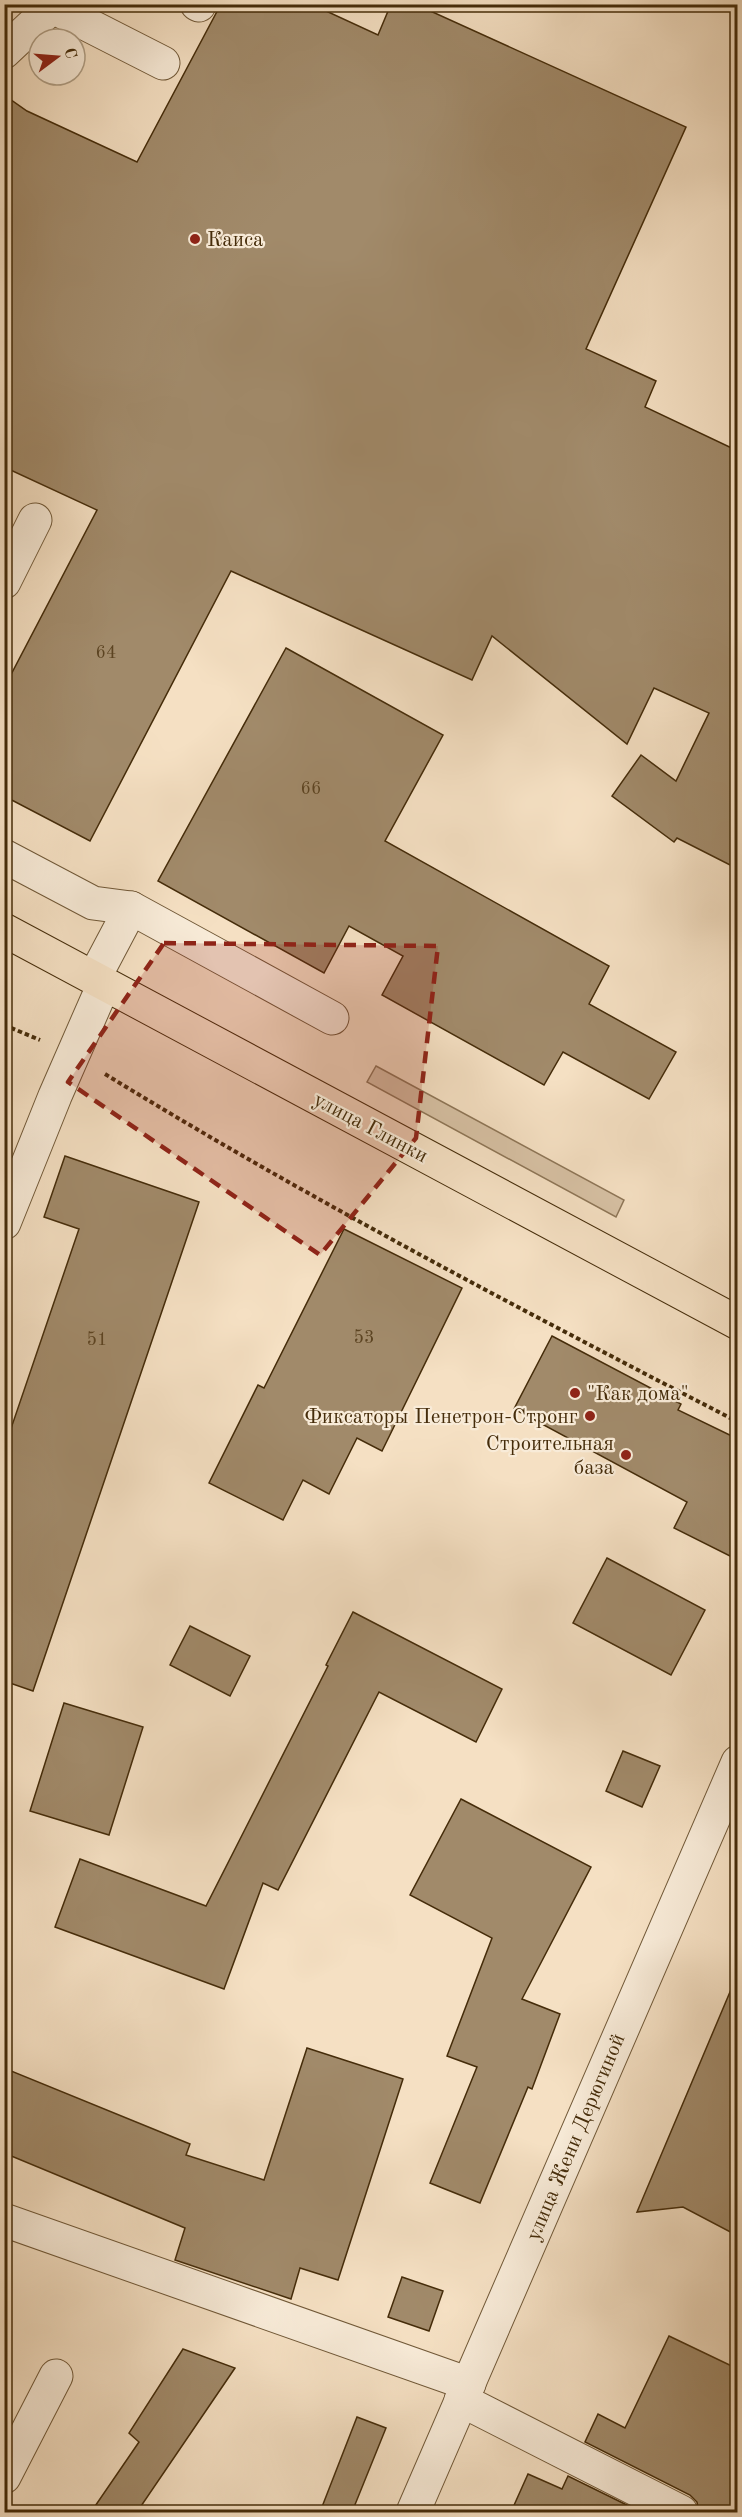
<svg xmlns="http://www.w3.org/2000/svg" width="742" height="2517" font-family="'Old Standard TT',serif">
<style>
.green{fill:#d7c1a4;stroke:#8e7657;stroke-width:1.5}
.building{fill:#a18a6a;stroke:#452c0a;stroke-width:1.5}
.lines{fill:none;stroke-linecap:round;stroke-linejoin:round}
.minor-casing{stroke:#715938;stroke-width:35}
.major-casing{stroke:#452c0a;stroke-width:35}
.path{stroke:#452c0a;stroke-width:4;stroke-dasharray:4.5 3;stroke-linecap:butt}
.minor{stroke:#f8ebd8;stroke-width:33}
.major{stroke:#f5e0c3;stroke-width:33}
.marked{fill:#8f2418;fill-opacity:0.2;stroke:#8f2418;stroke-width:4.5;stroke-dasharray:12 8;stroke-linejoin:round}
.poi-dot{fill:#8f2418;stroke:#f8ebd8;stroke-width:2}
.labels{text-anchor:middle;stroke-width:4.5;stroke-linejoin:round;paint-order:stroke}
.number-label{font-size:18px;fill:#5c4422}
.poi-label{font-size:21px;fill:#452c0a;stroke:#f8ebd8;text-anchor:start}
.street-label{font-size:21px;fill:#452c0a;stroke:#f8ebd8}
</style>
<rect width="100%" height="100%" fill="#f5e0c3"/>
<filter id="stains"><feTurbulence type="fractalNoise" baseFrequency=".00333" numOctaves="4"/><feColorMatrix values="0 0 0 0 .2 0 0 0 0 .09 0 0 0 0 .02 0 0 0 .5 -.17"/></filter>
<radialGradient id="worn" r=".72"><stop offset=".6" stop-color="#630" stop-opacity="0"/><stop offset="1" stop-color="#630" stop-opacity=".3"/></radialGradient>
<path class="green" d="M376,1066l248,134 -8,17 -249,-135z"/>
<g class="building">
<path d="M221,4h90l67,31 13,-31h24l271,123 -100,222 70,32 -11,26 93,44v418l-61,-31 -3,4 -62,-46 29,-41 35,26 33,-68 -55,-25 -27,56 -135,-108 -20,44 -241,-109 -141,270 -86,-45v-108l93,-178 -93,-43v-372l23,16 110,51z"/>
<path d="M286,648l157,87 -58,106 224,125 -20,38 87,48 -27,47 -86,-47 -19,33 -162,-90 21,-39 -54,-30 -25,47 -166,-92z"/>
<path d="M65,1156l134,46 -166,489 -29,-10v-232l75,-220 -35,-12z"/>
<path d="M344,1229l118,59 -80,163 -25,-13 -28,56 -26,-14 -20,40 -74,-37 49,-98 6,3z"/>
<path d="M552,1336l129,68 -3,6 60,29v121l-64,-32 13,-26 -173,-93z"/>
<path d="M607,1558l98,52 -34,65 -98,-52z"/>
<path d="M353,1612l149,77 -26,53 -97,-50 -101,198 -15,-7 -39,106 -169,-62 25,-68 126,47 122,-240 -2,-1z"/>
<path d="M190,1626l60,30 -20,40 -60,-31z"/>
<path d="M64,1703l79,24 -34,108 -79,-24z"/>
<path d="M623,1751l37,15 -18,41 -36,-16z"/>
<path d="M461,1799l130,68 -69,132 38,15 -28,75 -4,-2 -48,116 -50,-20 47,-116 -30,-11 45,-118 -82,-43z"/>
<path d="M738,1973v263l-55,-29 -46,5z"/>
<path d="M307,2048l96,31 -65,201 -38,-12 -9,31 -116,-39 10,-32 -181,-75v-85l186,76 -4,11 78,25z"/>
<path d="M402,2277l41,14 -14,40 -41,-14z"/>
<path d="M669,2336l69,33v143h-39l-2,-10 -7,-7 -105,-53 13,-28 27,14z"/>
<path d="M183,2349l52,19 -98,144h-46l48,-70 -10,-9z"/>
<path d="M357,2417l29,11 -34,84h-32z"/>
<path d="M528,2474l34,15 6,-13 73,36h-130z"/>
</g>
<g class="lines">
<g class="minor-casing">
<g id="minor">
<path d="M197,4l2,1"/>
<path d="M53,7l110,56"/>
<path d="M4,52l51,-48"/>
<path d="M4,582l31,-62"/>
<path d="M4,856l89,47 38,5 201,110"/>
<path d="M94,978l37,-70"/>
<path d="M4,1223l51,-127 49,-112"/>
<path d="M4,2220l465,164"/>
<path d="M461,2400l220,112"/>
<path d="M4,2477l52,-101"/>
<path d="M413,2512l325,-750"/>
</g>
</g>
<g class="major-casing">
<path id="major" d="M4,930l734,393"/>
</g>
<g class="path">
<path d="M4,1025l36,15"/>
<path d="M105,1074c205,126 419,237 633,348"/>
</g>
<use href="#minor" class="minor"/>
<use href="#major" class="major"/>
</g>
<path class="marked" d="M164,943l274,3 -22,192 -96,117 -252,-173z"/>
<g class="poi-dot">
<circle cx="195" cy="239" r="6"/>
<circle cx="575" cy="1393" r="6"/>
<circle cx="590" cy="1416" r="6"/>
<circle cx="626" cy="1455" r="6"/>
</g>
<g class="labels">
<g class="number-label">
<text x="106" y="658">64</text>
<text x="311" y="794">66</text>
<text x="364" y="1343">53</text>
<text x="97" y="1345">51</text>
</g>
<g class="poi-label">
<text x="207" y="246">Каиса</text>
<text x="587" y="1400">"Как дома"</text>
<text x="578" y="1423" text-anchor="end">Фиксаторы Пенетрон-Стронг</text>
<text x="614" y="1450" text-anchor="end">Строительная<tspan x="614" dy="24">база</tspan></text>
</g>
<g class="street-label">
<text transform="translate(371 1127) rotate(28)" y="7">улица Глинки</text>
<text transform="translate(575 2137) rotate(-67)" y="7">улица Жени Дерюгиной</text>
</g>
</g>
<rect width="742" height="2517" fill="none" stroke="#f5e0c3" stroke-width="24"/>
<rect x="6" y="6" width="730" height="2505" fill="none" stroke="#452c0a" stroke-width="3"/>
<rect x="12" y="12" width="718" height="2493" fill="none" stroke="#452c0a" stroke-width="1.5"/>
<g transform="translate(57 57) rotate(74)"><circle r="28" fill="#f8ebd8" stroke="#b09f86" stroke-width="1.5"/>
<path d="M0-4.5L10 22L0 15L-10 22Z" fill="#8f2418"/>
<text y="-9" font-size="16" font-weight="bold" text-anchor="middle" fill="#452c0a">С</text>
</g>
<rect width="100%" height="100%" filter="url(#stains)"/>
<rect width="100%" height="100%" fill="url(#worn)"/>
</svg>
